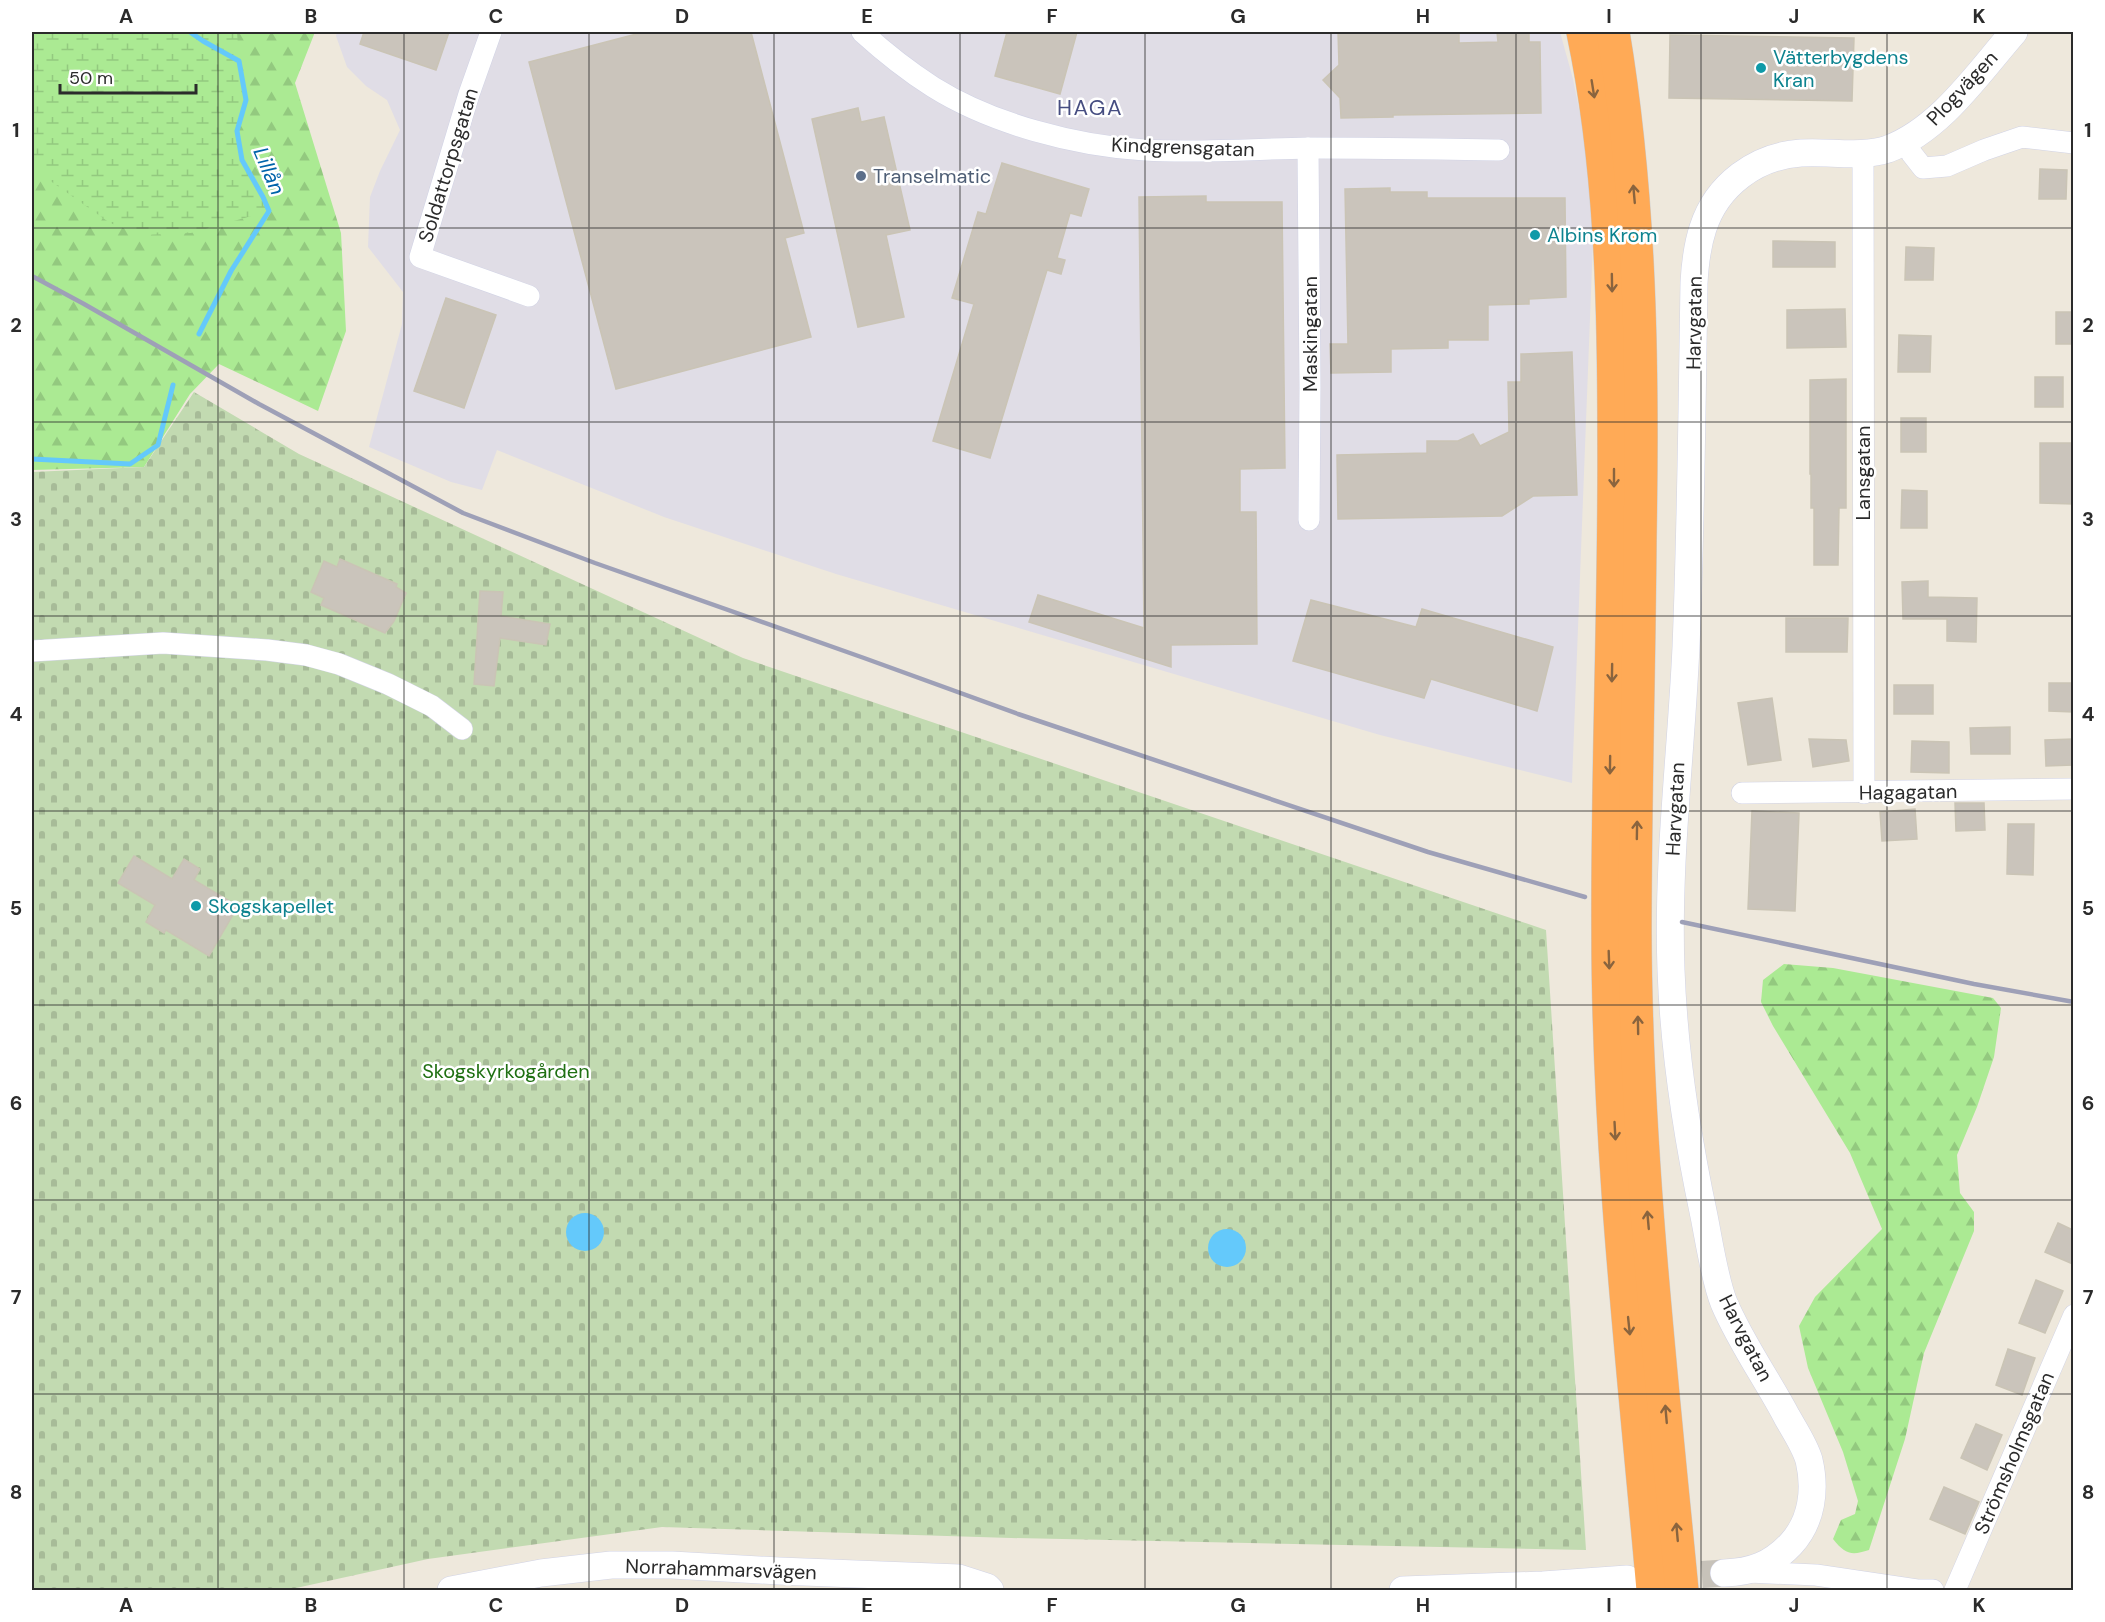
<svg xmlns="http://www.w3.org/2000/svg" width="2105" height="1622" font-family="'DM Sans',sans-serif">
<style>
.industrial{fill:#e0dde6}
.forest{fill:url(#forest-firs)}
.wetland{fill:url(#wetland-marsh)}
.cemetery{fill:url(#cemetery-stones)}
.water{fill:#64c9fb}
.lines{fill:none;stroke-linecap:round;stroke-linejoin:round}
.stream{stroke:#64c9fb;stroke-width:5}
.building{fill:#cac4bb;stroke:#cac4b5;stroke-width:1.5}
.tertiary-tunnel{stroke:#c7c2b9;stroke-width:27;stroke-dasharray:27 14;stroke-linecap:butt}
.minor-casing{stroke:#d1d3e5;stroke-width:22}
.tertiary-casing{stroke:#d1d3e5;stroke-width:28}
.motorway-casing{stroke:#ccc;stroke-width:34}
.minor{stroke:#fff;stroke-width:21}
.tertiary{stroke:#fff;stroke-width:27}
.motorway{stroke:#ffaa56;stroke-width:33}
.rail{stroke:#9ea0b7;stroke-width:4.5}
.oneway{stroke:#8a643e}
.grid{fill:none;stroke:#2b2b2b;stroke-width:1.5;stroke-opacity:0.55}
.culture-dot{fill:#0f9aa8;stroke:#fff;stroke-width:2}
.service-dot{fill:#5c6f8a;stroke:#fff;stroke-width:2}
.labels{text-anchor:middle;stroke-width:5;stroke-linejoin:round;paint-order:stroke}
.culture-label{font-size:20px;fill:#0d838f;stroke:#fff;text-anchor:start}
.street-label{font-size:20px;fill:#2b2b2b;stroke:#fff}
.service-label{font-size:20px;fill:#4e5e75;stroke:#fff;text-anchor:start}
.park-label{font-size:20px;fill:#207013;stroke:#fff}
.water-label{font-size:21px;font-style:italic;fill:#0064aa;stroke:#fff}
.quarter-label{font-size:22px;letter-spacing:1.5px;fill:#464d81;stroke:#fff}
.neatline{fill:none;stroke:#2b2b2b;stroke-width:2}
.grid-label{font-size:20px;text-anchor:middle;font-weight:bold;fill:#2b2b2b}
</style>
<defs>
<pattern id="forest-firs" width="22" height="20" patternUnits="userSpaceOnUse" patternTransform="scale(1.5)"><rect width="22" height="20" fill="#abea93"/><path d="M5 1l3.5 6h-7zM16 11l3.5 6h-7z" fill="#93c97f"/></pattern>
<pattern id="wetland-marsh" width="20" height="14" patternUnits="userSpaceOnUse" patternTransform="scale(1.5)"><rect width="20" height="14" fill="#abea93"/><path d="M1 5h8M5 5V1M11 12h8M15 12V8" fill="none" stroke="#93c97f"/></pattern>
<pattern id="cemetery-stones" width="16" height="16" patternUnits="userSpaceOnUse" patternTransform="scale(1.5)"><rect width="16" height="16" fill="#c2dab1"/><path d="M2 7V4a2 2 0 0 1 4 0v3zM10 15v-3a2 2 0 0 1 4 0v3z" fill="#a7bb98"/></pattern>
</defs>
<rect width="100%" height="100%" fill="#eee8dc"/>
<path class="industrial" d="M337,32h1223l13,47 14,70 7,66 -22,568 -192,-48 -544,-161 -172,-57 -167,-67 -15,40 -31,-8 -82,-35 33,-123 1,-32 -35,-45 2,-50 10,-26 20,-41 -13,-30 -21,-14 -19,-19 -11,-31z"/>
<g class="forest">
<path d="M32,32h283l-20,51 46,150 5,98 -28,80 -99,-47 -29,30 -46,73 -112,3z"/>
<path d="M1784,964l49,4 160,30 8,10 -7,49 -17,50 -20,48 3,38 14,19v19l-50,122 -19,86 -36,111c-18,6 -24,4 -36,-11l8,-19 14,-6 3,-13 -15,-49 -35,-84 -9,-42 16,-29 67,-68 -32,-76 -77,-127 -12,-24 2,-22z"/>
</g>
<path class="wetland" d="M32,32h205l2,29 7,39 -9,31 5,29 21,37 6,14 -78,22 -49,2 -32,-12 -61,-43 -17,-24z"/>
<path class="cemetery" d="M194,392l105,62 444,204 803,272 40,620 -575,-12 -349,-11 -234,32 -141,31h-255v-1118l112,-5z"/>
<g class="water">
<circle cx="585" cy="1232" r="19"/>
<circle cx="1227" cy="1248" r="19"/>
</g>
<g class="lines">
<g class="stream">
<path d="M190,32l13,9 36,20 7,39 -9,31 5,29 21,37 6,14 -38,60 -32,63"/>
<path d="M32,459l98,5 28,-19 15,-60"/>
</g>
</g>
<g class="building">
<path d="M364,32h85l-13,38 -76,-26z"/>
<path d="M644,32h107l53,201 -19,5 26,99 -195,52 -87,-327z"/>
<path d="M1007,32h70l-17,62 -65,-18z"/>
<path d="M1338,32h121v11l39,-1 -1,-10h32v10h11l1,71 -148,2v2l-52,1 -1,-20 -17,-18 16,-15z"/>
<path d="M1670,35l184,3 -2,63 -183,-3z"/>
<path d="M858,108l3,14 23,-5 26,113 -24,5 18,82 -46,10 -46,-208z"/>
<path d="M1002,163l87,26 -8,27 -11,-3 -13,45 8,2 -4,14 -14,-4 -57,188 -57,-17 41,-137 -22,-6 26,-86 8,2z"/>
<path d="M2040,169l27,1 -1,29h-27z"/>
<path d="M1390,188v4h37v6h138l1,99 -37,2v5l-41,1v35h-40v8l-57,1v23l-60,1 -1,-29h18l-3,-155z"/>
<path d="M1206,196v6h76l3,266 -45,1v43h16l1,132 -86,1v22l-142,-45 9,-27 106,33 -5,-431z"/>
<path d="M1773,241l62,1v25h-62z"/>
<path d="M1906,247l28,1 -1,32h-28z"/>
<path d="M446,298l50,17 -32,93 -50,-17z"/>
<path d="M1845,309l1,38 -59,1v-38z"/>
<rect x="2056" y="312" width="17" height="32"/>
<path d="M1899,335l32,1 -1,36h-32z"/>
<path d="M1572,352l5,143 -44,1 -31,20 -164,3 -1,-64 90,-2v-12h31l15,-7 7,12 29,-14 -1,-50h13v-28z"/>
<rect x="2035" y="377" width="28" height="30"/>
<path d="M1846,379v129h-7l-1,57h-24v-57h-3v-34h-1v-94z"/>
<rect x="1901" y="418" width="25" height="34"/>
<path d="M2040,443h33v61l-33,-1z"/>
<path d="M1902,490l25,1v37h-26z"/>
<path d="M340,559l57,25 -1,3 10,6 -12,28 -9,12 -64,-28 3,-7 -13,-6 13,-31 13,6z"/>
<path d="M1928,581v16l49,1 -1,44 -29,-1v-22h-44l-1,-37z"/>
<path d="M480,591l23,1 -2,24 49,8 -4,21 -46,-7 -6,48 -20,-2z"/>
<path d="M1311,600l105,27 6,-18 131,38 -16,64 -106,-32 -7,19 -131,-37z"/>
<path d="M1786,618h62l-1,34h-61z"/>
<path d="M2049,683h24v29l-24,-1z"/>
<rect x="1894" y="685" width="39" height="29"/>
<path d="M1772,698l9,62 -33,5 -10,-62z"/>
<path d="M2010,727v27h-39l-1,-26z"/>
<path d="M1809,739l37,1 3,21 -36,6z"/>
<path d="M2073,739v26l-27,1 -1,-26z"/>
<path d="M1912,741l37,1v31l-38,-1z"/>
<path d="M1955,803h29l1,27 -29,1z"/>
<path d="M1915,809l2,30 -35,2 -2,-29z"/>
<path d="M1752,811l47,2 -4,98 -47,-2z"/>
<path d="M2008,824h26l-1,51 -26,-1z"/>
<path d="M134,856l38,23 12,-20 16,10 -6,11 44,26 -29,50 -43,-26 -2,3 -18,-11 9,-17 -37,-22z"/>
<path d="M2058,1223l15,7v34l-28,-12z"/>
<path d="M2036,1280l27,11 -18,42 -26,-10z"/>
<path d="M2008,1349l27,9 -13,37 -26,-10z"/>
<path d="M1976,1424l26,11 -15,35 -26,-12z"/>
<path d="M1944,1487l35,15 -14,32 -35,-15z"/>
</g>
<g class="lines">
<path class="tertiary-tunnel" d="M1661,1577l63,-4"/>
<g class="minor-casing">
<g id="minor">
<path d="M491,32l-22,62 -49,163 109,39"/>
<path d="M862,32c22,20 46,39 71,55 59,37 143,59 212,63 54,3 109,-1 163,-2 64,0 127,1 191,2"/>
<path d="M1905,140l7,14 11,14 24,-2 37,-16 38,-13 52,6"/>
<path d="M1308,148l2,239 -1,133"/>
<path d="M1863,153l1,640"/>
<path d="M32,651l131,-8 104,7 39,5 33,9 49,20 44,22 30,23"/>
<path d="M1742,793l332,-4"/>
<path d="M1749,1572l67,3 101,15h16"/>
<path d="M1955,1590l119,-275"/>
</g>
</g>
<g class="tertiary-casing">
<g id="tertiary">
<path d="M1724,1573c28,-1 47,-8 67,-29 21,-23 25,-54 18,-84 -4,-14 -14,-29 -22,-43 -20,-38 -46,-74 -63,-114 -9,-22 -15,-62 -20,-87 -17,-80 -30,-164 -33,-246 -4,-108 10,-215 15,-323 5,-121 6,-243 8,-364 1,-19 3,-37 9,-55 14,-43 53,-72 98,-75 28,-2 61,5 87,-4 53,-20 90,-76 126,-117"/>
<path d="M451,1590l90,-17 70,-8h61l107,6 180,7 28,9 3,3"/>
<path d="M1403,1590l140,-5 84,-6"/>
</g>
</g>
<g class="motorway-casing">
<g id="motorway">
<path d="M1583,32c28,133 31,270 31,406 1,165 -7,330 -6,495 0,220 26,439 45,657"/>
<path d="M1613,32c28,168 30,338 27,508 -1,131 -5,262 -5,393 1,220 26,439 47,657"/>
</g>
</g>
<use href="#minor" class="minor"/>
<use href="#tertiary" class="tertiary"/>
<use href="#motorway" class="motorway"/>
<g class="rail">
<path d="M32,276l52,28 175,100 204,109 132,50 269,95 154,56 410,138 157,45"/>
<path d="M1682,922l292,62 100,18"/>
</g>
</g>
<defs><path id="oneway-shaft" d="M-6 0H5M1.5-3L5.5 0L1.5 3" fill="none" stroke-width="1.6" stroke-linecap="round" stroke-linejoin="round" transform="scale(1.5)"/></defs>
<g class="oneway">
<use href="#oneway-shaft" transform="translate(1593 89) rotate(81)"/>
<use href="#oneway-shaft" transform="translate(1634 194) rotate(-95)"/>
<use href="#oneway-shaft" transform="translate(1612 283) rotate(89)"/>
<use href="#oneway-shaft" transform="translate(1614 478) rotate(90)"/>
<use href="#oneway-shaft" transform="translate(1612 673) rotate(91)"/>
<use href="#oneway-shaft" transform="translate(1610 765) rotate(91)"/>
<use href="#oneway-shaft" transform="translate(1637 830) rotate(-89)"/>
<use href="#oneway-shaft" transform="translate(1609 960) rotate(88)"/>
<use href="#oneway-shaft" transform="translate(1638 1025) rotate(-91)"/>
<use href="#oneway-shaft" transform="translate(1615 1131) rotate(87)"/>
<use href="#oneway-shaft" transform="translate(1648 1220) rotate(-95)"/>
<use href="#oneway-shaft" transform="translate(1629 1326) rotate(84)"/>
<use href="#oneway-shaft" transform="translate(1666 1414) rotate(-95)"/>
<use href="#oneway-shaft" transform="translate(1677 1532) rotate(-95)"/>
</g>
<path class="grid" d="M218,32v1558M404,32v1558M589,32v1558M774,32v1558M960,32v1558M1145,32v1558M1331,32v1558M1516,32v1558M1701,32v1558M1887,32v1558M32,228h2042M32,422h2042M32,616h2042M32,811h2042M32,1005h2042M32,1200h2042M32,1394h2042"/>
<g class="culture-dot">
<circle cx="1761" cy="68" r="6"/>
<circle cx="1535" cy="235" r="6"/>
<circle cx="196" cy="906" r="6"/>
</g>
<circle class="service-dot" cx="861" cy="176" r="6"/>
<g class="labels">
<g class="culture-label">
<text x="1773" y="64">Vätterbygdens<tspan x="1773" dy="23">Kran</tspan></text>
<text x="1547" y="242">Albins Krom</text>
<text x="208" y="913">Skogskapellet</text>
</g>
<g class="street-label">
<text transform="translate(1962 88) rotate(-47)" y="7">Plogvägen</text>
<text transform="translate(1183 147) rotate(2)" y="7">Kindgrensgatan</text>
<text transform="translate(448 165) rotate(-73)" y="7">Soldattorpsgatan</text>
<text transform="translate(1694 323) rotate(-89)" y="7">Harvgatan</text>
<text transform="translate(1310 334) rotate(-90)" y="7">Maskingatan</text>
<text transform="translate(1863 473) rotate(-90)" y="7">Lansgatan</text>
<text transform="translate(1908 792) rotate(-1)" y="7">Hagagatan</text>
<text transform="translate(1675 809) rotate(-87)" y="7">Harvgatan</text>
<text transform="translate(1746 1338) rotate(63)" y="7">Harvgatan</text>
<text transform="translate(2014 1453) rotate(-67)" y="7">Strömsholmsgatan</text>
<text transform="translate(721 1569) rotate(2)" y="7">Norrahammarsvägen</text>
</g>
<g class="service-label">
<text x="873" y="183">Transelmatic</text>
</g>
<g class="park-label">
<text x="506" y="1078">Skogskyrkogården</text>
</g>
<g class="water-label">
<text transform="translate(269 171) rotate(67)" y="7">Lillån</text>
</g>
<g class="quarter-label">
<text x="1090" y="115">HAGA</text>
</g>
</g>
<rect width="2105" height="1622" fill="none" stroke="#ffffff" stroke-width="66"/>
<path d="M60 84v9h136v-9" fill="none" stroke="#2b2b2b" stroke-width="3"/>
<text x="69" y="84" font-size="18" fill="#2b2b2b" stroke="#ffffff" stroke-width="4.5" paint-order="stroke">50 m</text>
<rect x="33" y="33" width="2039" height="1556" class="neatline"/>
<g class="grid-label">
<text x="126" y="23">A</text>
<text x="311" y="23">B</text>
<text x="496" y="23">C</text>
<text x="682" y="23">D</text>
<text x="867" y="23">E</text>
<text x="1052" y="23">F</text>
<text x="1238" y="23">G</text>
<text x="1423" y="23">H</text>
<text x="1609" y="23">I</text>
<text x="1794" y="23">J</text>
<text x="1979" y="23">K</text>
<text x="16" y="137">1</text>
<text x="2088" y="137">1</text>
<text x="16" y="332">2</text>
<text x="2088" y="332">2</text>
<text x="16" y="526">3</text>
<text x="2088" y="526">3</text>
<text x="16" y="721">4</text>
<text x="2088" y="721">4</text>
<text x="16" y="915">5</text>
<text x="2088" y="915">5</text>
<text x="16" y="1110">6</text>
<text x="2088" y="1110">6</text>
<text x="16" y="1304">7</text>
<text x="2088" y="1304">7</text>
<text x="16" y="1499">8</text>
<text x="2088" y="1499">8</text>
<text x="126" y="1612">A</text>
<text x="311" y="1612">B</text>
<text x="496" y="1612">C</text>
<text x="682" y="1612">D</text>
<text x="867" y="1612">E</text>
<text x="1052" y="1612">F</text>
<text x="1238" y="1612">G</text>
<text x="1423" y="1612">H</text>
<text x="1609" y="1612">I</text>
<text x="1794" y="1612">J</text>
<text x="1979" y="1612">K</text>
</g>
</svg>
